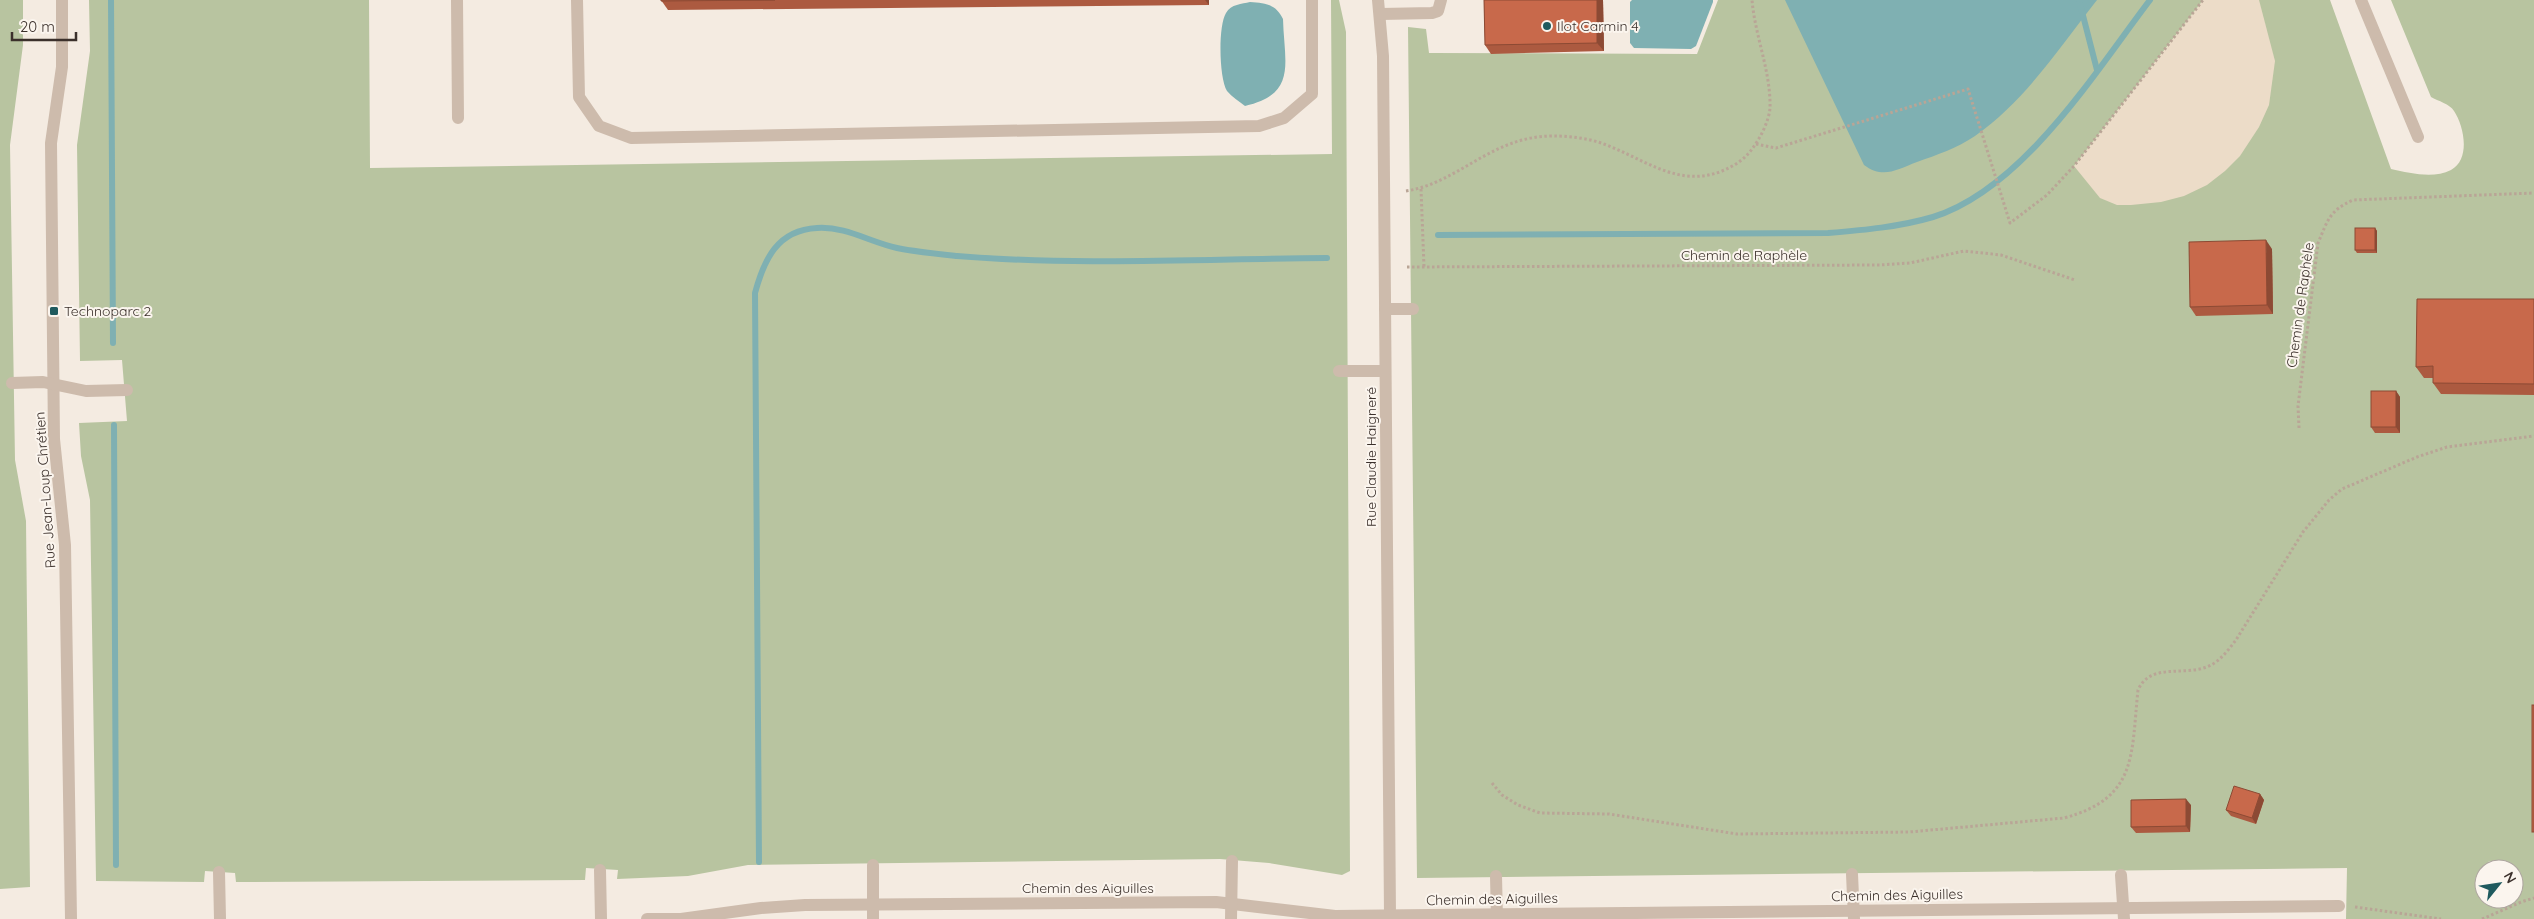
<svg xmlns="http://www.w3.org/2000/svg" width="2534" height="919" font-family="Quicksand,sans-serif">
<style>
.green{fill:#b8c4a0;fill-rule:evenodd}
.plaza{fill:#ecdcc8}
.water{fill:#7fb0b2}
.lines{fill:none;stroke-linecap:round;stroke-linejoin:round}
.stream{stroke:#7fb0b2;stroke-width:6}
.path{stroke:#b9a596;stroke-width:3;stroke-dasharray:2.5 2.5;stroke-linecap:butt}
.minor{stroke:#cdbbac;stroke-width:12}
.wall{fill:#ac5a40}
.shaded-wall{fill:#8c4a34}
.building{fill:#c8694b;stroke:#8c4a34}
.poi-dot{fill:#1f5a5e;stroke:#fbf5ee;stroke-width:2}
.labels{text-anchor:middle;stroke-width:4;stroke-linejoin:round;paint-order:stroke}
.poi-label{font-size:14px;fill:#3b302b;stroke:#fbf5ee;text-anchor:start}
.street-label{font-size:14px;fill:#3b302b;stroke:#fbf5ee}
</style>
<rect width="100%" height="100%" fill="#f4ebe1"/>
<g class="green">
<path d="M0,0h23v45l-13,100 5,315 11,61 4,366 -30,2z"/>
<path d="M89,0h280l1,168 962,-14 -1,-154h8l7,32 4,839 -8,4 -73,-12 -49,-4 -472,6 -60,11 -71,3 1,-9 -32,-2 -1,12 -349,2 -1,-9 -30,-2 -1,11 -108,-1 -6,-381 -9,-44 -2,-33 48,-2 -5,-61 -42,1 -3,-216 13,-94z"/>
<path d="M1718,0h612l61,169c19,4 42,10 60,1 20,-11 13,-44 3,-59 -4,-7 -16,-10 -23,-14l-40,-97h143v919h-188l1,-51 -930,10 -9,-851 18,2 3,24 268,1zM2484,869h30v30h-30z"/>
</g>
<path class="plaza" d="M2203,0h56l16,61 -6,44 -10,22 -19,29 -15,15 -18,14 -23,11 -23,6 -30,3h-14l-17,-7 -26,-32z"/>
<g class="water">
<path d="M1632,0h81v2l-17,44 -5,3 -57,-1 -4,-5v-41z"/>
<path d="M1785,0h312c-37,47 -72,101 -122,136 -18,12 -38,19 -58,26 -21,8 -34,17 -53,3z"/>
<path d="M1250,2c15,1 26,2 33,17 1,43 15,75 -38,87 -6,-5 -13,-9 -18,-15 -8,-13 -9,-65 -1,-78 5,-9 16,-9 24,-11z"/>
</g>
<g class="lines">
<g class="stream">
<path d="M111,0l2,343"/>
<path d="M2079,0l18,70"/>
<path d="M1438,235l390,-2c36,-3 71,-6 105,-16 90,-28 162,-145 217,-217"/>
<path d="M114,425l2,440"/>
<path d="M759,862l-4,-569c9,-33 22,-63 62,-65 28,-2 53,14 80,20 19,4 40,6 60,8 123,10 247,3 370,2"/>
</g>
<g class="path">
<path d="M1756,144l20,4 192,-59 42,134 37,-28 27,-29 129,-166"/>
<path d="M1421,189l3,78"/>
<path d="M1406,191c53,-8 85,-55 147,-55 16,0 33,2 48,7 41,14 76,46 121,28 12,-5 22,-11 30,-22 8,-10 17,-28 18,-41 1,-36 -15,-72 -18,-108"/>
<path d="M1407,267l473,-2 30,-2 54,-12 37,4 74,25"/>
<path d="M2299,428l-1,-22 20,-163c10,-23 11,-32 35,-43l181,-7"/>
<path d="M1492,783l10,12 16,10 22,8 69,1 128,20 172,-2 155,-14c74,-20 67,-63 74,-128 13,-29 48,-12 73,-25 10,-5 18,-16 25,-25l67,-108 26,-32 13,-11 75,-32 30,-10 87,-11"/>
<path d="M2355,907l86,12"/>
<path d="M2482,919l39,-17 13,-4"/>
</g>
<g class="minor">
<path d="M62,0v67l-11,76 3,296 11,106 6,374"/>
<path d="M457,0l1,118"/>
<path d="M577,0l2,97 20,29 32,12 628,-12 25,-8 28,-24v-94"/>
<path d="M1378,0l5,56 7,859"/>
<path d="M2361,0l57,137"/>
<path d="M1381,14l51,-1 6,-2 3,-11"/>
<path d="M1385,309h28"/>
<path d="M1339,371h46"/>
<path d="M12,383l31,-1 43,9 41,-1"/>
<path d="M873,865v54"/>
<path d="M600,870l1,49"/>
<path d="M219,872l1,47"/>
<path d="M1852,874l2,45"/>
<path d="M2121,875l3,44"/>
<path d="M1496,876l1,43"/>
<path d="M647,919h34l80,-11 44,-3 411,-3 119,14 1004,-10"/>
<path d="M1231,919l1,-58"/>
</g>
</g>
<g class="wall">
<path d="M661,0h548v5l-541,5z"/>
<path d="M1484,0h119l1,51 -113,3 -6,-9z"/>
<path d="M2375,228l2,3v22h-20l-2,-3z"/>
<path d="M2272,249l1,65 -77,2 -6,-9z"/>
<path d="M2534,299v96l-93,-1 -8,-11v-5h-9l-8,-11z"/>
<path d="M2396,391l4,6v36h-25l-4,-6z"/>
<path d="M2260,794l4,6 -8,24 -25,-8 -5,-6z"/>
<path d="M2191,805l-1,27 -54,1 -5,-6z"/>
</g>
<g class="shaded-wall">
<path d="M1205,0h4v5z"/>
<path d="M1597,0h6l1,51 -7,-8z"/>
<path d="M2375,228l2,3v22l-2,-3z"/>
<path d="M2266,240l6,9 1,65 -6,-9z"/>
<path d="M2396,391l4,6v36l-4,-6z"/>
<path d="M2260,794l4,6 -8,24 -4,-6z"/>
<path d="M2186,799l5,6 -1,27 -4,-6z"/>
</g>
<g class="building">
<path d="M661,0h114l-114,1z"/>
<path d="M1484,0h113v43l-112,2z"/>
<rect x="2355" y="228" width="20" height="22"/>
<path d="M2266,240l1,65 -77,2 -1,-65z"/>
<path d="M2417,299h117v85l-101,-1v-17l-17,1z"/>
<rect x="2371" y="391" width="25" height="36"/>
<rect x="2532" y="705" width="2" height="127"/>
<path d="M2234,786l26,8 -8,24 -26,-8z"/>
<path d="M2186,799v27l-55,1v-27z"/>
</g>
<g class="poi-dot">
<circle cx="1547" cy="26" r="5"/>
<rect x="49" y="306" width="10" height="10" rx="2.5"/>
</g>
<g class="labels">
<g class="poi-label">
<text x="1557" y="31">Ilot Carmin 4</text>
<text x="64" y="316">Technoparc 2</text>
</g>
<g class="street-label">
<text x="1744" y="260">Chemin de Raphèle</text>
<text transform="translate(2300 305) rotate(-82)" y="5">Chemin de Raphèle</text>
<text transform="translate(1371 457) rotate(-90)" y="5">Rue Claudie Haigneré</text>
<text transform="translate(45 490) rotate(-94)" y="5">Rue Jean-Loup Chrétien</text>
<text x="1088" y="893">Chemin des Aiguilles</text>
<text transform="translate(1897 895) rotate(-1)" y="5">Chemin des Aiguilles</text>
<text transform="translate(1492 899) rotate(-1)" y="5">Chemin des Aiguilles</text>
</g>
</g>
<g transform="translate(2499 884) rotate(60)"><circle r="24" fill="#fbf5ee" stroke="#aea6a0"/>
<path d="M0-4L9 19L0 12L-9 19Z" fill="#1f5a5e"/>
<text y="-8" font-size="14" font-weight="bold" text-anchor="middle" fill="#3b302b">N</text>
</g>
<path d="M12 32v8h64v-8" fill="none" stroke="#3b302b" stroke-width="2.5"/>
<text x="20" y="32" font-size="15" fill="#3b302b" stroke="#fbf5ee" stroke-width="4" paint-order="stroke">20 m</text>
</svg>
